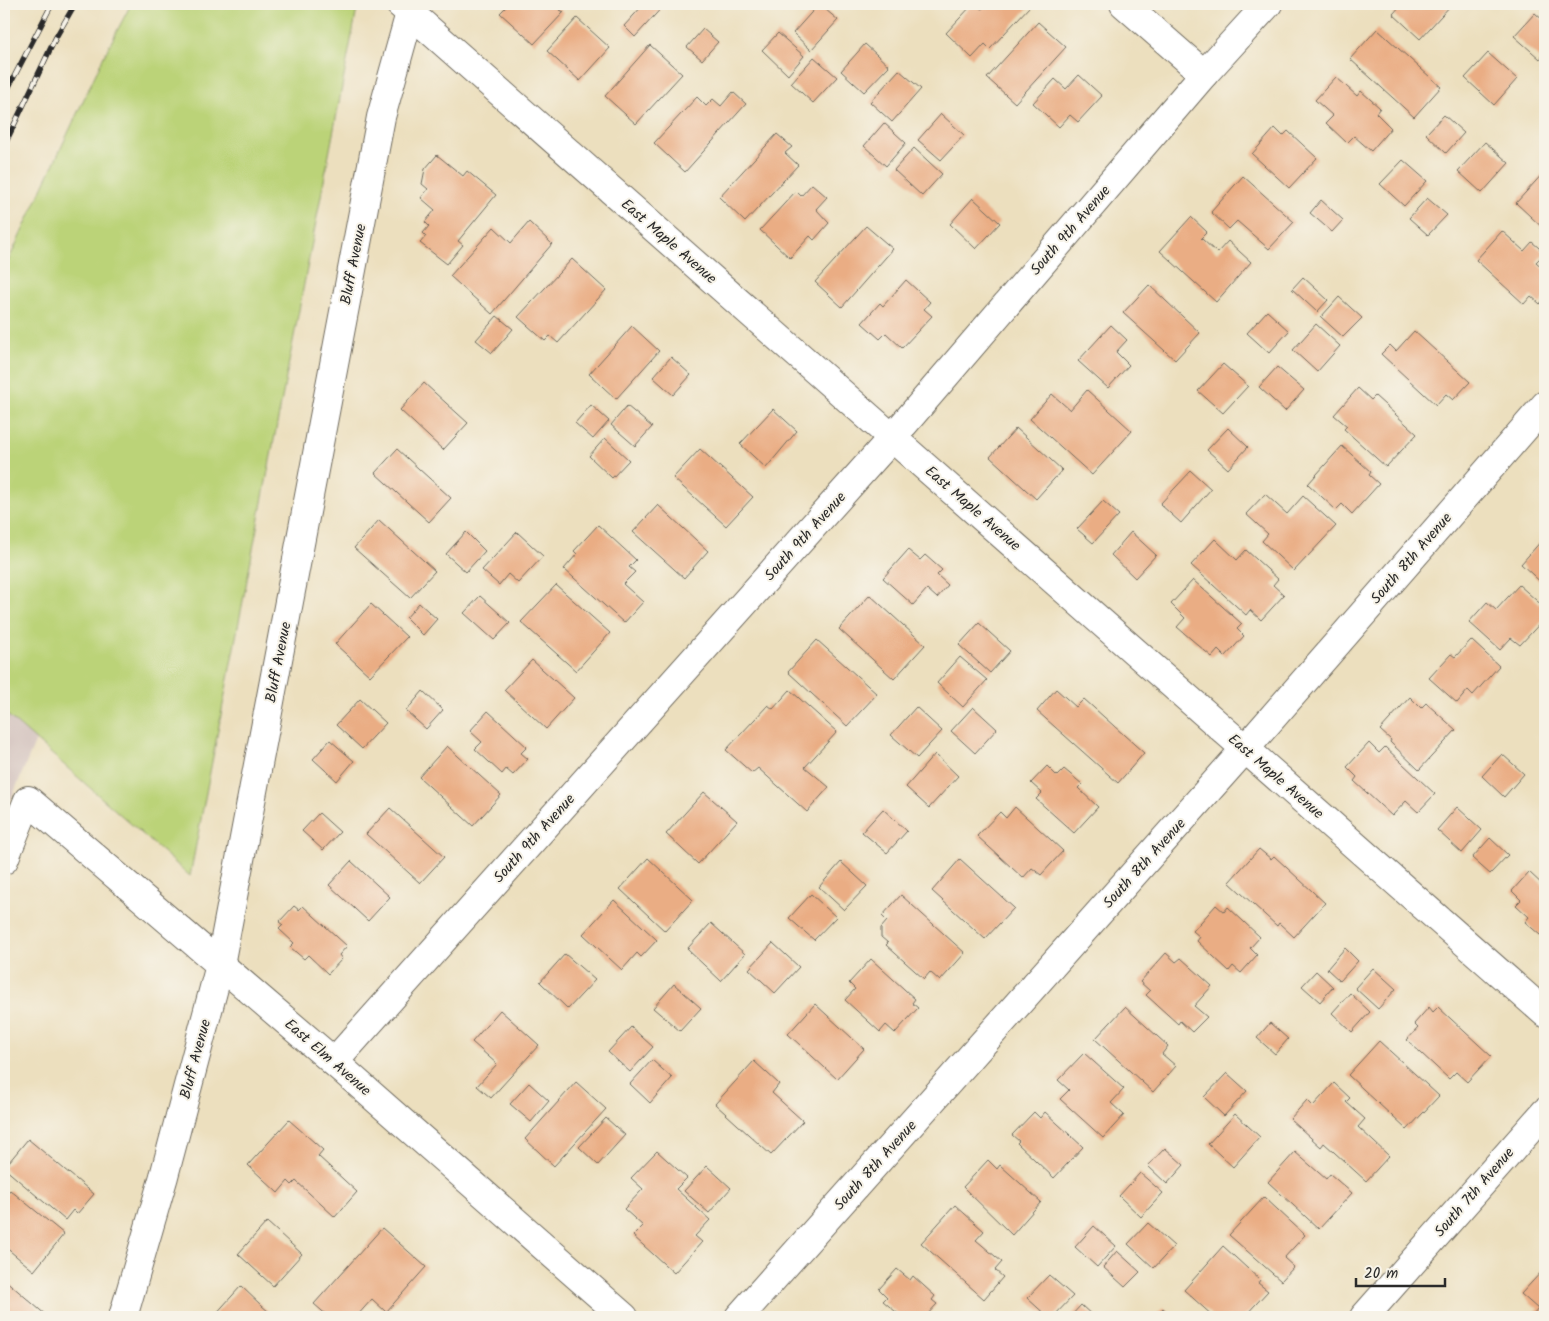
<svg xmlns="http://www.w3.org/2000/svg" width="1549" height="1321" font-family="Kalam,sans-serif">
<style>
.industrial{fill:#d1c0bc}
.green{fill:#bbd378;stroke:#737f52}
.building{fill:#eaad84}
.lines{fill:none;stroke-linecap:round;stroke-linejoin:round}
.minor-casing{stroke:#6f6a5e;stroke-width:30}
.minor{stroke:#fff;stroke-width:28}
.rail-casing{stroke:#2b2b2b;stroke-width:5.5}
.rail{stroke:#f7f3e8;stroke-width:4;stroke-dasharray:11;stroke-linecap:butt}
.labels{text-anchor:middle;stroke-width:4;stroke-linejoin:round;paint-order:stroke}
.street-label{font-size:15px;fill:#2b2b2b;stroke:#f7f3e8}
</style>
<rect width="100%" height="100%" fill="#f7f3e8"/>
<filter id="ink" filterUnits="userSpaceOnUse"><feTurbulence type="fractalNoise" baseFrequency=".02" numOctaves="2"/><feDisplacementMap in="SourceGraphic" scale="10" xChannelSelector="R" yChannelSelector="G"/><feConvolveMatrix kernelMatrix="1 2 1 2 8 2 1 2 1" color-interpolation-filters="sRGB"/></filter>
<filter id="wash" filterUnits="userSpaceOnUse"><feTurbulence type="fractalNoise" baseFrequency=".0096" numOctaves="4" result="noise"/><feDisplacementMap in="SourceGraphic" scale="20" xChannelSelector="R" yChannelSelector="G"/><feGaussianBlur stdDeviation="1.12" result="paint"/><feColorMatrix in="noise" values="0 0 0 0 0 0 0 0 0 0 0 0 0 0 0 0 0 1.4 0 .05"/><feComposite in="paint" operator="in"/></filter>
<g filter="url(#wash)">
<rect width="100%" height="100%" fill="#ecdfbe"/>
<path class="industrial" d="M4,712l32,28 -32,76z"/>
<path class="green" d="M131,4h227l-168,872 -186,-164v-442l100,-214z"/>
<g id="blocks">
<g class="building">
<path d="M509,4h56l-5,6 4,2 -30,32 -34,-31z"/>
<path d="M644,4h21l-30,33 -11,-11z"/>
<path d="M819,4l19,16 -27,30 -18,-17z"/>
<path d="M973,4l9,5 5,-5h40l3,2 -40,43 -5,-5 -13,14 -26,-25z"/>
<path d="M1402,4h50l-32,35 -27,-25z"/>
<path d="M1535,13l10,9v31l-5,6 -26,-23z"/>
<path d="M577,18l33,30 -30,33 -33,-30z"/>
<path d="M1038,22l28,25 -51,56 -28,-25z"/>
<path d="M703,29l15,13 -16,18 -15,-13z"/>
<path d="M1377,29l64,58 -27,30 -64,-58z"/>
<path d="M778,33l26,23 -16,19 -26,-25z"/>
<path d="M865,44l24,22 -25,26 -23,-21z"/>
<path d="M650,45l32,29 -46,50 -31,-28z"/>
<path d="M1488,53l29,26 -23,26 -29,-27z"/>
<path d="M814,57l23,20 -24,26 -22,-20z"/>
<path d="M899,70l22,19 -29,33 -22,-20z"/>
<path d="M1079,75l23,21 -24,26 -8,-7 -11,12 -26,-24 22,-24 11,10z"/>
<path d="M1336,77l21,19 4,-5 19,17 -4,5 15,15 -20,23 -17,-15 -7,7 -21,-20 7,-7 -18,-16z"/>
<path d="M733,92l13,12 -61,68 -31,-29 43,-46 9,9 7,-7 8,7z"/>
<path d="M941,114l23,21 -23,25 -23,-20z"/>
<path d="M1444,115l20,18 -18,20 -20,-19z"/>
<path d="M884,123l22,20 -20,23 -22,-20z"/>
<path d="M1275,128l8,8 5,-5 29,27 -28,30 -37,-34z"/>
<path d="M777,134l15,13 -7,6 13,12 -53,57 -26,-25z"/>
<path d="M1485,142l24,21 -27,30 -24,-22z"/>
<path d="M914,148l28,26 -20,22 -28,-26z"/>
<path d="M437,155l26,21 4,-5 29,24 -38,46 5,4 -16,19 -27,-21 6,-7 -3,-3 6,-7 -4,-4 10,-12 -14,-12 7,-9 -6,-5 3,-15z"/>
<path d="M1403,160l24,21 -23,25 -24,-22z"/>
<path d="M1545,171v59l-29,-27z"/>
<path d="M1243,176l51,46 -25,27 -32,-28 -8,8 -18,-17z"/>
<path d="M812,184l15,13 -11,12 13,14 -15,17 -4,-4 -20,22 -30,-28 36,-39 5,5z"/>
<path d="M973,198l27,25 -24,26 -26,-25z"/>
<path d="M1427,198l20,17 -19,20 -19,-17z"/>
<path d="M1321,200l22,20 -11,12 -22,-19z"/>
<path d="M1191,217l16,15 -6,6 16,15 11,-12 23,21 -35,40 -56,-51z"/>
<path d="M529,222l23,22 -60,70 -42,-38 44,-49 17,16z"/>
<path d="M866,226l27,23 -51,58 -27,-25z"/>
<path d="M1502,231l22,20 8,-9 13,11 -9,9 9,8v28l-5,6 -9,-8 -7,8 -48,-44z"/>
<path d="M572,259l34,31 -48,53 -8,-7 -5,5 -27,-24z"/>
<path d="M1303,277l25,23 -11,12 -25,-23z"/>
<path d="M906,280l24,22 -6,7 8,7 -30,32 -16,-15 -6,6 -18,-16 18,-20 3,3z"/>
<path d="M1149,285l51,48 -25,27 -52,-47z"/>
<path d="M1339,297l23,21 -19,19 -22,-20z"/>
<path d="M1267,311l22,20 -20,22 -22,-20z"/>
<path d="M497,316l16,13 -21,24 -16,-13z"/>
<path d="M1316,324l24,22 -23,26 -24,-22z"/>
<path d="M1111,325l16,15 -11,12 13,13 -21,23 -30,-27z"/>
<path d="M632,326l27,25 -43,48 -27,-25z"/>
<path d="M1414,331l56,51 -17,18 -7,-6 -10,11 -55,-51 9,-9 6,6z"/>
<path d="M671,357l20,18 -18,20 -20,-18z"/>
<path d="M1223,364l25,22 -25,27 -25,-22z"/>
<path d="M1277,367l27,23 -19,21 -26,-24z"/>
<path d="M424,383l44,40 -25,27 -43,-40z"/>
<path d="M1358,388l13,12 4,-4 42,38 -31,33 -42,-38 3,-3 -13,-11z"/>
<path d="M1087,390l45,41 -40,44 -62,-56 22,-25 18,16z"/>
<path d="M591,405l18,16 -16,18 -18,-16z"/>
<path d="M627,406l25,21 -17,19 -24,-21z"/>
<path d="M773,409l24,22 -31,37 -26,-24z"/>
<path d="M1016,428l46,42 -26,29 -46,-42z"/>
<path d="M1228,428l20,19 -20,22 -21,-19z"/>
<path d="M605,438l24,22 -17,18 -23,-22z"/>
<path d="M1342,446l29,26 -2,3 10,9 -27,30 -10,-10 -6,6 -28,-26z"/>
<path d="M397,449l54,49 -22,24 -54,-49z"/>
<path d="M700,449l53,48 -27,29 -53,-48z"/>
<path d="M1191,471l20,18 -30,34 -21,-19z"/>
<path d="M1265,494l22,20 16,-18 33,30 -42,45 -32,-30 6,-7 -22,-20z"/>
<path d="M1103,501l16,14 -26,28 -16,-14z"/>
<path d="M658,505l50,46 -24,27 -51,-46z"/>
<path d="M379,520l56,51 -25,27 -56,-50z"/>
<path d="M598,525l38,35 -7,7 6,5 -12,12 20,18 -19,21 -60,-54 13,-15 -3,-3z"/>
<path d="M466,532l19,19 -19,21 -20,-18z"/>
<path d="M517,532l26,24 -25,27 -10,-9 -9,11 -17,-15z"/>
<path d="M1131,532l25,23 -21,23 -24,-23z"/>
<path d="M1215,539l22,21 9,-10 32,29 -5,6 11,10 -23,25 -11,-10 -4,5 -55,-50z"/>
<path d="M1543,539l2,2v45l-24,-22z"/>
<path d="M908,550l12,10 5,-5 17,15 -5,5 11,10 -11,13 -10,-9 -14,16 -30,-27z"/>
<path d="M1193,580l49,44 -5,5 7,7 -19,21 -7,-7 -6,7 -35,-30 8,-9 -14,-14z"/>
<path d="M556,585l54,48 -34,38 -55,-49z"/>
<path d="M1519,585l26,23v10l-25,27 -9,-7 -11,12 -31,-28 18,-20 9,8z"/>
<path d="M870,595l55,50 -31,34 -55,-50z"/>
<path d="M480,596l30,27 -16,17 -30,-27z"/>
<path d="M419,603l18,16 -14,16 -17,-17z"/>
<path d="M371,604l36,33 -37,39 -35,-32z"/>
<path d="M979,623l31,28 -20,22 -31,-28z"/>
<path d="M817,640l60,54 -30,32 -59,-54z"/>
<path d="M1471,640l28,26 -26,29 -5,-5 -11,13 -28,-25 22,-24 4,3z"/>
<path d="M960,657l27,23 -24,27 -26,-24z"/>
<path d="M532,660l42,38 -28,31 -42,-39z"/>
<path d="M1056,689l20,18 8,-8 60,54 -26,30 -81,-72z"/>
<path d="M790,690l47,42 -32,35 24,20 -22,25 -49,-44 -6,5 -26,-23 42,-45 5,4z"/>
<path d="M423,691l20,19 -17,19 -20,-18z"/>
<path d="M1410,697l11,11 5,-5 30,27 -37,40 -29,-28 1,-2 -11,-10z"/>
<path d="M360,699l26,24 -24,26 -26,-24z"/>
<path d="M916,707l26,24 -25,27 -26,-23z"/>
<path d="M973,707l24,22 -22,24 -24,-22z"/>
<path d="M488,711l39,36 -6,6 7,6 -15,16 -7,-6 -4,5 -27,-25 7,-7 -12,-11z"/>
<path d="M330,740l24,21 -17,20 -24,-22z"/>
<path d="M1369,743l10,10 6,-6 50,47 -17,18 -12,-11 -14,15 -38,-35 3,-4 -10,-10z"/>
<path d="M447,746l54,49 -28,31 -54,-49z"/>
<path d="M935,754l23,22 -29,32 -23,-21z"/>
<path d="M1502,754l22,20 -20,23 -22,-21z"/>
<path d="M1047,766l10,10 7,-7 18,15 -4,4 20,19 -24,26 -38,-34 6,-6 -11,-10z"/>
<path d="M704,792l33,29 -39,43 -32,-30z"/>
<path d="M1015,807l48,44 -22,24 -9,-7 -9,10 -46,-42 23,-24 6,6z"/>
<path d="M1457,807l25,23 -20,23 -25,-23z"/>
<path d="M390,808l54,49 -24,26 -54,-49z"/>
<path d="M883,809l24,22 -20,22 -25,-21z"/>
<path d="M319,813l21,19 -17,18 -21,-19z"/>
<path d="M1490,838l18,17 -18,19 -18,-16z"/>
<path d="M1259,849l12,10 3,-3 51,47 -31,34 -15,-14 -2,3 -48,-44z"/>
<path d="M648,858l45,42 -28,31 -45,-42z"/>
<path d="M960,859l54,49 -29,31 -53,-48z"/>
<path d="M351,861l39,36 -22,24 -39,-36z"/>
<path d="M841,862l26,24 -23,24 -25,-23z"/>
<path d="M1529,872l16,15v45l-5,3 -15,-13 4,-5 -13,-12 5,-5 -9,-9z"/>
<path d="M811,894l25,23 -22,23 -25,-22z"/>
<path d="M901,895l64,58 -25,28 -10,-9 -6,7 -38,-34 2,-2 -7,-6v-9l6,-7 -5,-5z"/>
<path d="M614,900l43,40 -16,17 -4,-4 -15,17 -39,-36z"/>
<path d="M1216,905l8,7 4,-5 32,30 -10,11 7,7 -16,18 -8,-7 -4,5 -32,-30 3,-4 -7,-6z"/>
<path d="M294,906l5,4 4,-4 44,40 -8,9 3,4 -14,15 -20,-19 -4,4 -14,-12 4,-4 -15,-14 4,-4 -4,-3z"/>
<path d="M711,923l34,31 -24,27 -34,-32z"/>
<path d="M773,943l26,24 -24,26 -26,-24z"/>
<path d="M1345,948l13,13 -18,20 -13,-12z"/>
<path d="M1166,953l10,9 5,-4 31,28 -18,20 13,11 -15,15 -12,-11 -2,3 -32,-29 4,-4 -10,-9z"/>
<path d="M565,954l30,26 -27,29 -28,-27z"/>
<path d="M871,959l44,40 -3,4 6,5 -23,25 -9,-8 -6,7 -35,-32 10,-11 -6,-6z"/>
<path d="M1373,968l23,21 -18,20 -23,-21z"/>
<path d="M1316,971l17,16 -13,15 -18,-16z"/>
<path d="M674,984l27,24 -21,23 -27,-23z"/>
<path d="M1350,993l20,19 -18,20 -20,-19z"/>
<path d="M815,1004l49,45 -27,30 -49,-45z"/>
<path d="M1125,1007l43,39 -6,8 14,12 -23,26 -58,-53z"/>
<path d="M1429,1007l4,5 5,-5 53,49 -24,26 -11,-10 -7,7 -42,-39 11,-12 -4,-4z"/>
<path d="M500,1010l39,35 -48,53 -14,-12 20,-22 -25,-22z"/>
<path d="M1270,1023l18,16 -13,15 -18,-16z"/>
<path d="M631,1027l22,20 -23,25 -22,-20z"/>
<path d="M1379,1041l60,55 -32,34 -59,-55z"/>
<path d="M1084,1053l40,36 -13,14 13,12 -21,23 -43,-39 9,-9 -11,-10z"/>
<path d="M652,1060l20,18 -22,25 -20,-19z"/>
<path d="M754,1061l25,23 -7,9 31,28 -32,34 -56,-51z"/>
<path d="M1227,1073l20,18 -23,25 -20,-19z"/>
<path d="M576,1082l30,27 -52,57 -29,-27z"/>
<path d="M529,1083l20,18 -18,21 -21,-18z"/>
<path d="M1334,1083l16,15 -4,4 19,17 -7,8 31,29 -23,25 -42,-38 -3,4 -31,-28 17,-19 6,6z"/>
<path d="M1034,1112l6,6 5,-6 38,35 -29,31 -37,-35 2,-2 -7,-6z"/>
<path d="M1235,1114l25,23 -27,30 -25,-23z"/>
<path d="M606,1118l19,17 -27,30 -19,-18z"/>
<path d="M289,1120l34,30 -5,6 39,36 -22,25 -39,-36 -4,4 -4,-4 -10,12 -30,-28z"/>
<path d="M28,1139l66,55 -17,20 -4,-4 -8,10 -61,-52z"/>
<path d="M1165,1148l19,17 -17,19 -19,-18z"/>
<path d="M657,1151l30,27 -11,11 34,31 -15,16 7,6 -28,31 -41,-37 10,-10 -19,-17 19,-20 -12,-11z"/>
<path d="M1295,1152l31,27 4,-5 22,19 -33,36 -51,-47z"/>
<path d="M988,1160l9,9 3,-4 41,37 -29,33 -49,-48z"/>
<path d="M707,1166l24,22 -22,25 -25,-22z"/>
<path d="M1140,1173l23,20 -22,24 -22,-21z"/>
<path d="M10,1190l54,44 -30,37 -30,-25v-49z"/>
<path d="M1264,1197l41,38 -21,23 10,9 -13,14 -52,-46z"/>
<path d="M955,1205l29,26 -8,9 26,22 -7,8 8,7 -19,22 -63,-56z"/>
<path d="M267,1222l35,32 -29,32 -35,-32z"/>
<path d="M1148,1223l26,23 -20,22 -26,-24z"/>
<path d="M1094,1226l22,20 -19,21 -22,-20z"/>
<path d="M382,1228l44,39 -40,45 -14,-13 -16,18h-27l-15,-13z"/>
<path d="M1223,1246l37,34 -2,3 10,8 -24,26h-30l-30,-27z"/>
<path d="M1117,1251l23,21 -15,15 -22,-20z"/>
<path d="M897,1269l13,11 3,-4 22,20 -3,4 5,4 -12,13h-23l-19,-16 4,-4 -8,-8z"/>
<path d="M1543,1270l2,2v45h-7l-4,-3 4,-5 -17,-15z"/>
<path d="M1049,1275l24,21 -20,21h-5l-21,-19z"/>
<path d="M4,1279l43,37 -1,1h-42z"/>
<path d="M241,1286l21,20 13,11h-62z"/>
<path d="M1081,1305l13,12h-24z"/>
<path d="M1163,1308l10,9 4,-4 5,4h-28z"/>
</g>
</g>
</g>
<g filter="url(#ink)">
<use href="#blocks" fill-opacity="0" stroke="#6f6a5e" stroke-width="1"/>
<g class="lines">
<g class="minor-casing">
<g id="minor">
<path d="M400,4l1145,1009"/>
<path d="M1124,4l80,70"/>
<path d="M4,860l24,-60 306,262 290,255"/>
<path d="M334,1062l558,-624 312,-364 64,-70"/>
<path d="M123,1317l41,-141 56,-211 161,-848 29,-104 5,-9"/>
<path d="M739,1317l506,-568 300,-344"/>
<path d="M1364,1317l181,-205"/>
</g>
</g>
<use href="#minor" class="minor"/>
<g class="rail-casing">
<g id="rail">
<path d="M4,96l48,-92"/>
<path d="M4,146l52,-109 19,-33"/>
</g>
</g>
<use href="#rail" class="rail"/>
</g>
</g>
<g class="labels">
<g class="street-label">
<text transform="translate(1070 230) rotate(-49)" y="5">South 9th Avenue</text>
<text transform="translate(669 241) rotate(41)" y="5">East Maple Avenue</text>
<text transform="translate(353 264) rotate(-79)" y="5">Bluff Avenue</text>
<text transform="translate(973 508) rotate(41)" y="5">East Maple Avenue</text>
<text transform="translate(805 536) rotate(-48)" y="5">South 9th Avenue</text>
<text transform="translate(1411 558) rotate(-49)" y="5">South 8th Avenue</text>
<text transform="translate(278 662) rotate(-79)" y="5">Bluff Avenue</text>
<text transform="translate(1276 776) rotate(41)" y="5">East Maple Avenue</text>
<text transform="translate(534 838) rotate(-48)" y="5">South 9th Avenue</text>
<text transform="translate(1144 863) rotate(-48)" y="5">South 8th Avenue</text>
<text transform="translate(328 1057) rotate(41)" y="5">East Elm Avenue</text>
<text transform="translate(195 1059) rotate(-75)" y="5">Bluff Avenue</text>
<text transform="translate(875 1165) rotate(-48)" y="5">South 8th Avenue</text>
<text transform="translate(1474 1192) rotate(-49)" y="5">South 7th Avenue</text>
</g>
</g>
<rect width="1549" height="1321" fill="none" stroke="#f7f3e8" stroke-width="20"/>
<path d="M1356 1278v8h89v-8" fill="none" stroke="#2b2b2b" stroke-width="2.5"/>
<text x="1364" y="1278" font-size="15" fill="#2b2b2b" stroke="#f7f3e8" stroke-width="4" paint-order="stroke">20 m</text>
</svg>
